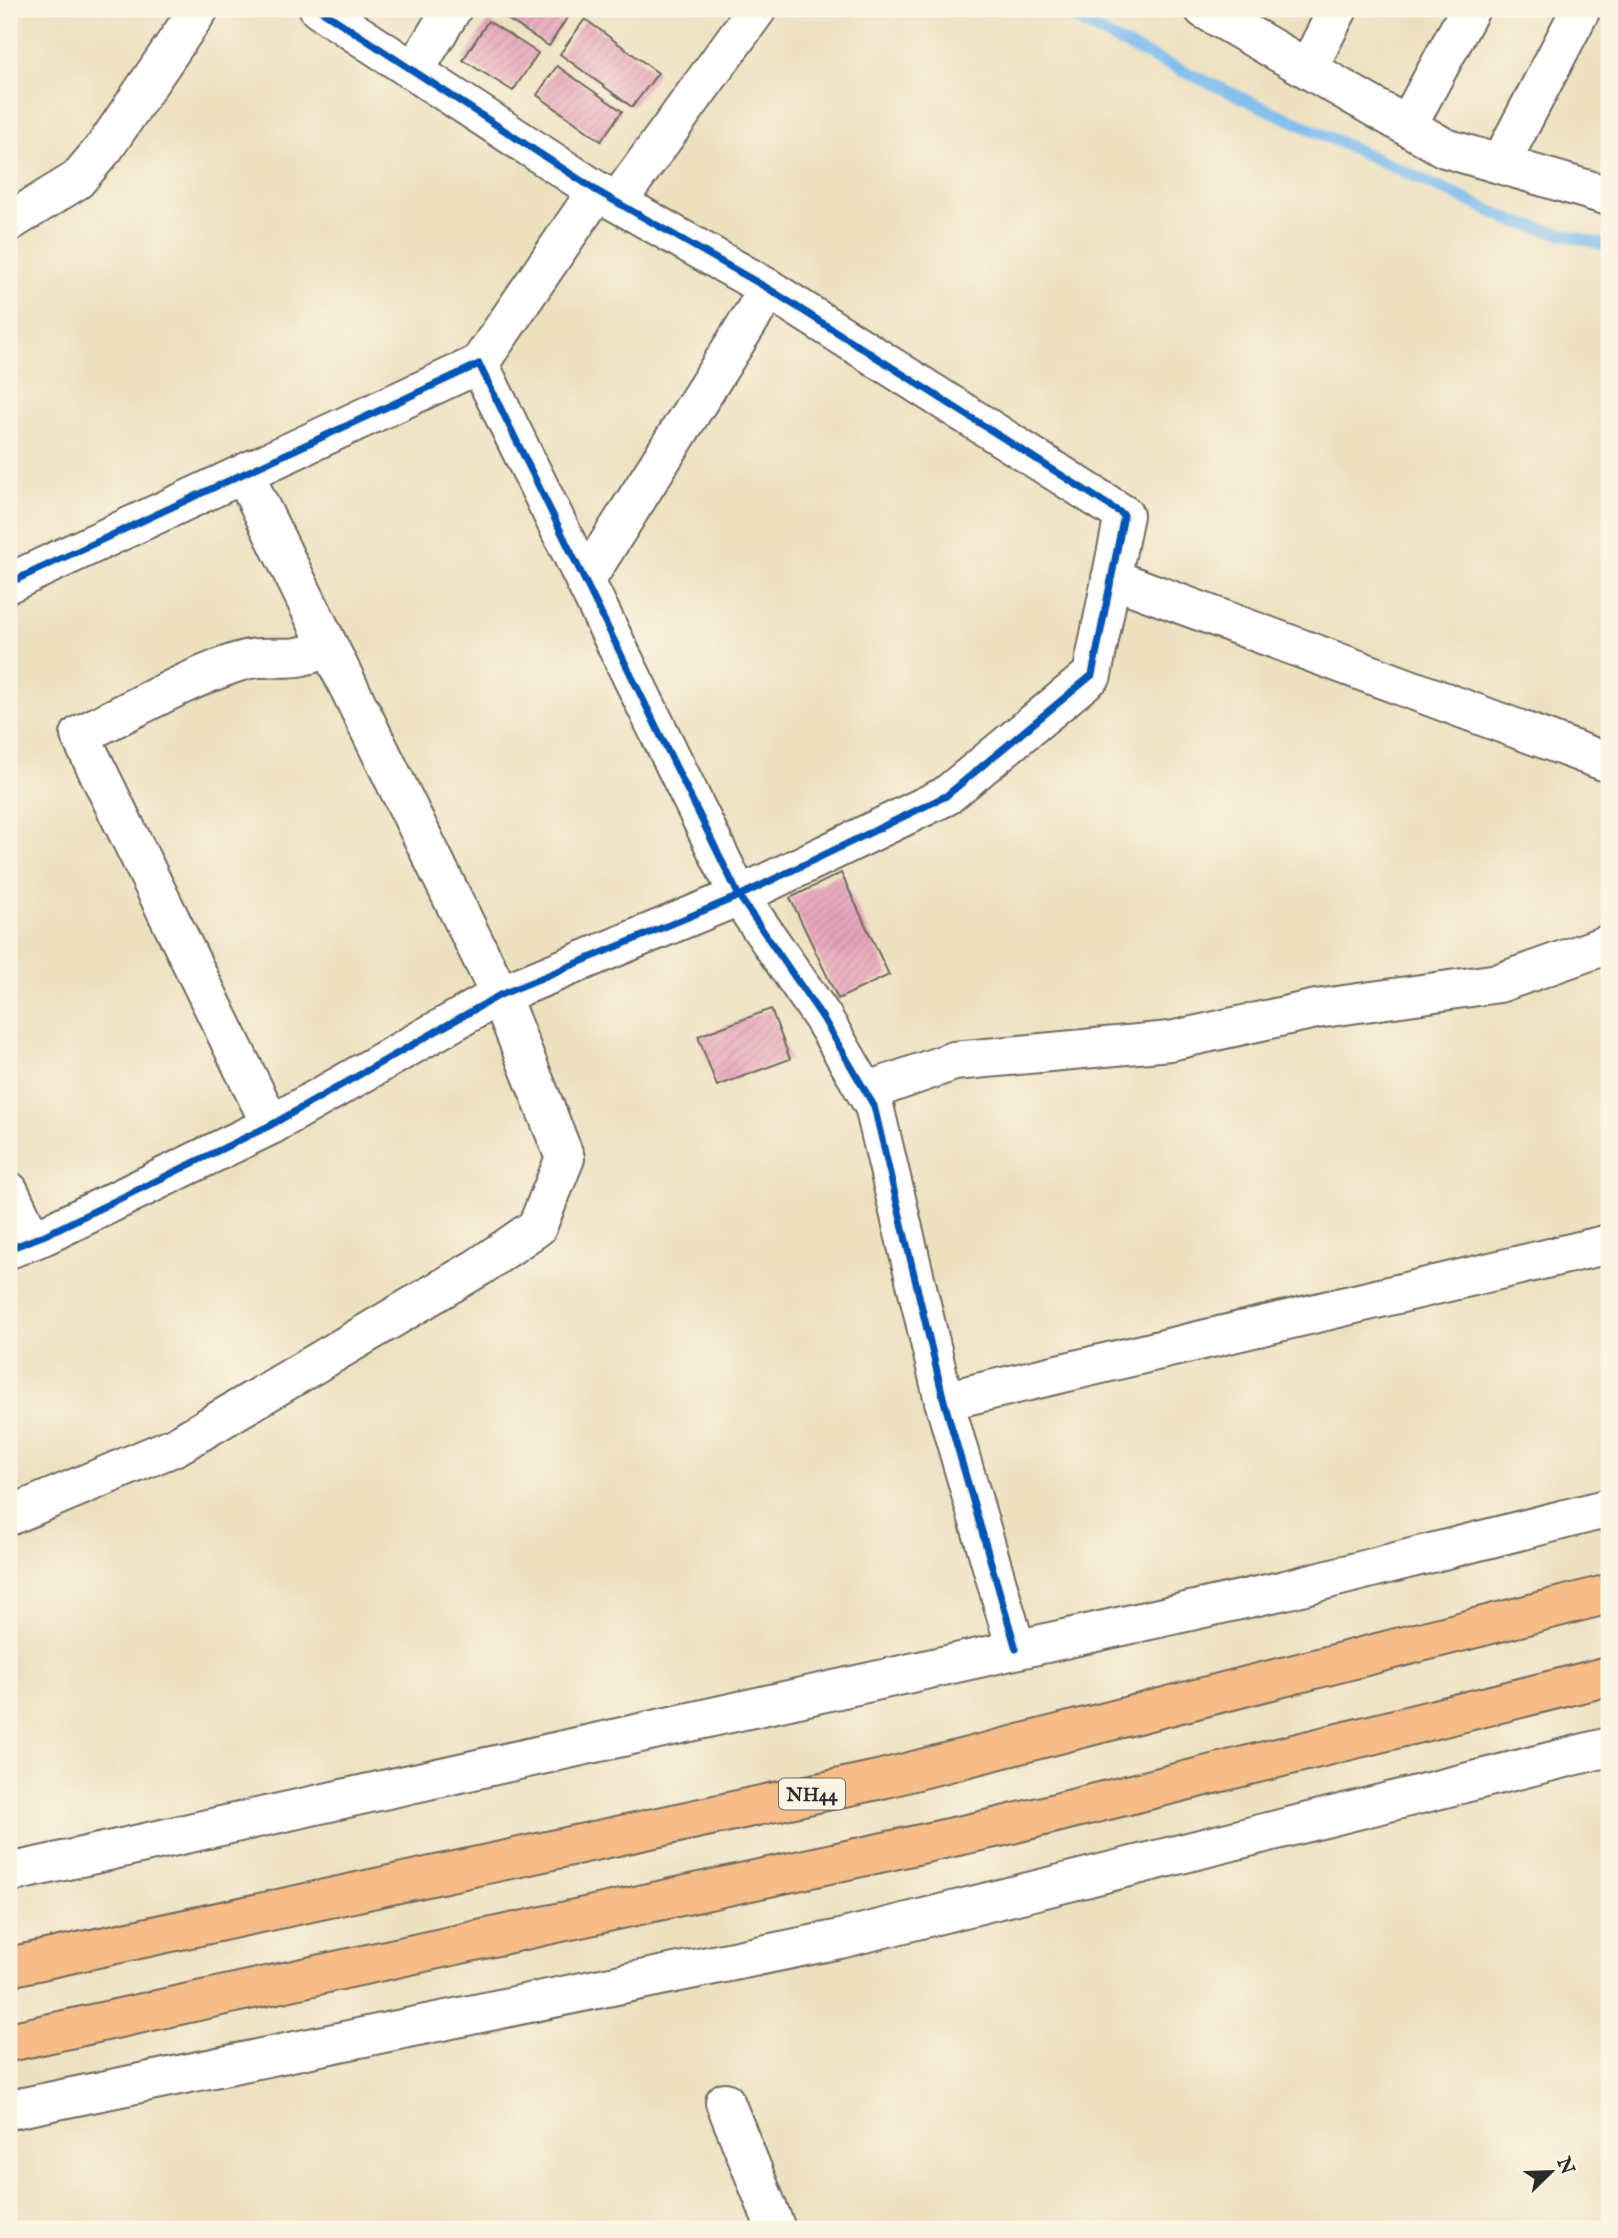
<svg xmlns="http://www.w3.org/2000/svg" width="1618" height="2238" font-family="'IM FELL English',serif">
<style>
.lines{fill:none;stroke-linecap:round;stroke-linejoin:round}
.stream{stroke:#78baee;stroke-width:12}
.building{fill:url(#building-hatch)}
.minor-casing{stroke:#6f6a5f;stroke-width:42}
.highway-casing{stroke:#6f6a5f;stroke-width:42}
.minor{stroke:#fff;stroke-width:38}
.highway{stroke:#f7bd88;stroke-width:38}
.cycleway-casing{stroke:#fcf5e5;stroke-width:11}
.cycleway{stroke:#0057b8;stroke-width:7}
.labels{text-anchor:middle;stroke-width:7;stroke-linejoin:round;paint-order:stroke}
.shield{fill:#fcf5e5;stroke:#6a6863;stroke-width:2}
.shield-label{font-size:19px;font-weight:bold;fill:#2b2b2b}
</style>
<defs>
<pattern id="building-hatch" width="6" height="6" patternUnits="userSpaceOnUse" patternTransform="scale(1.75)"><rect width="6" height="6" fill="#e6a3b9"/><path d="M-1 1l2-2M0 6l6-6M5 7l2-2" fill="none" stroke="#c58c9f"/></pattern>
</defs>
<rect width="100%" height="100%" fill="#fcf5e5"/>
<filter id="ink" filterUnits="userSpaceOnUse"><feTurbulence type="fractalNoise" baseFrequency=".0143" numOctaves="2"/><feDisplacementMap in="SourceGraphic" scale="14" xChannelSelector="R" yChannelSelector="G"/><feConvolveMatrix kernelMatrix="1 2 1 2 8 2 1 2 1" color-interpolation-filters="sRGB"/></filter>
<filter id="wash" filterUnits="userSpaceOnUse"><feTurbulence type="fractalNoise" baseFrequency=".00686" numOctaves="4" result="noise"/><feDisplacementMap in="SourceGraphic" scale="28" xChannelSelector="R" yChannelSelector="G"/><feGaussianBlur stdDeviation="1.57" result="paint"/><feColorMatrix in="noise" values="0 0 0 0 0 0 0 0 0 0 0 0 0 0 0 0 0 1.4 0 .05"/><feComposite in="paint" operator="in"/></filter>
<g filter="url(#wash)">
<rect width="100%" height="100%" fill="#ede0bf"/>
<g class="lines">
<path class="stream" d="M1057,9l60,32 398,181 94,24"/>
</g>
<g id="blocks">
<g class="building">
<path d="M492,9h78l2,1 -23,36z"/>
<path d="M585,19l73,54 -26,34 -72,-53z"/>
<path d="M488,21l50,32 -25,38 -50,-31z"/>
<path d="M557,66l65,45 -21,30 -64,-46z"/>
<path d="M841,873l48,102 -51,24 -48,-101z"/>
<path d="M771,1009l19,50 -73,27 -19,-50z"/>
</g>
</g>
</g>
<g filter="url(#ink)">
<use href="#blocks" fill-opacity="0" stroke="#6f6a5f" stroke-width="2"/>
<g class="lines">
<g class="minor-casing">
<g id="minor">
<path d="M319,9l278,182 172,98 355,226 -32,160 -146,121 -207,100 84,122 51,88 70,295 72,248"/>
<path d="M1204,9l241,139 164,48"/>
<path d="M1308,68l30,-59"/>
<path d="M414,71l38,-62"/>
<path d="M1407,126l63,-117"/>
<path d="M1500,164l81,-155"/>
<path d="M617,202l140,-193"/>
<path d="M9,222l68,-42 28,-33 94,-138"/>
<path d="M479,364l118,-173"/>
<path d="M1111,578l498,185"/>
<path d="M585,581l184,-292"/>
<path d="M9,583l470,-219 260,532 -239,99 -229,130 -226,110 -36,14"/>
<path d="M866,1092l88,-31 216,-20 146,-32 183,-26 110,-39"/>
<path d="M271,1125l-191,-390c51,-24 102,-54 155,-72 36,-13 54,5 93,-17"/>
<path d="M9,1191l23,49"/>
<path d="M944,1401l665,-157"/>
<path d="M9,1516l167,-70 303,-179 58,-40 28,-69 -65,-163 -256,-521"/>
<path d="M9,1873l1276,-283 324,-82"/>
<path d="M725,2102l51,127"/>
<path d="M9,2110l831,-171 769,-192"/>
</g>
</g>
<g class="highway-casing">
<g id="highway">
<path d="M9,1967l873,-188 727,-185"/>
<path d="M9,2042l990,-215 610,-151"/>
</g>
</g>
<use href="#minor" class="minor"/>
<use href="#highway" class="highway"/>
<g class="cycleway-casing">
<g id="cycleway">
<path d="M319,9l278,182 172,98 355,226 -32,160 -146,121 -207,100 84,122 51,88 70,295 72,248"/>
<path d="M9,583l470,-219 260,532 -239,99 -229,130 -226,110 -36,14"/>
</g>
</g>
<use href="#cycleway" class="cycleway"/>
</g>
</g>
<g class="labels">
<rect class="shield" x="779" y="1778.5" width="66" height="31" rx="5"/>
<g class="shield-label">
<text x="812" y="1801">NH44</text>
</g>
</g>
<rect width="1618" height="2238" fill="none" stroke="#fcf5e5" stroke-width="35"/>
<g transform="translate(1551 2172) rotate(67)" stroke="#fcf5e5" stroke-width="5" paint-order="stroke">
<path d="M0-5L12 26L0 18L-12 26Z" fill="#2b2b2b"/>
<text y="-10" font-size="19" font-weight="bold" text-anchor="middle" fill="#2b2b2b">N</text>
</g>
</svg>
